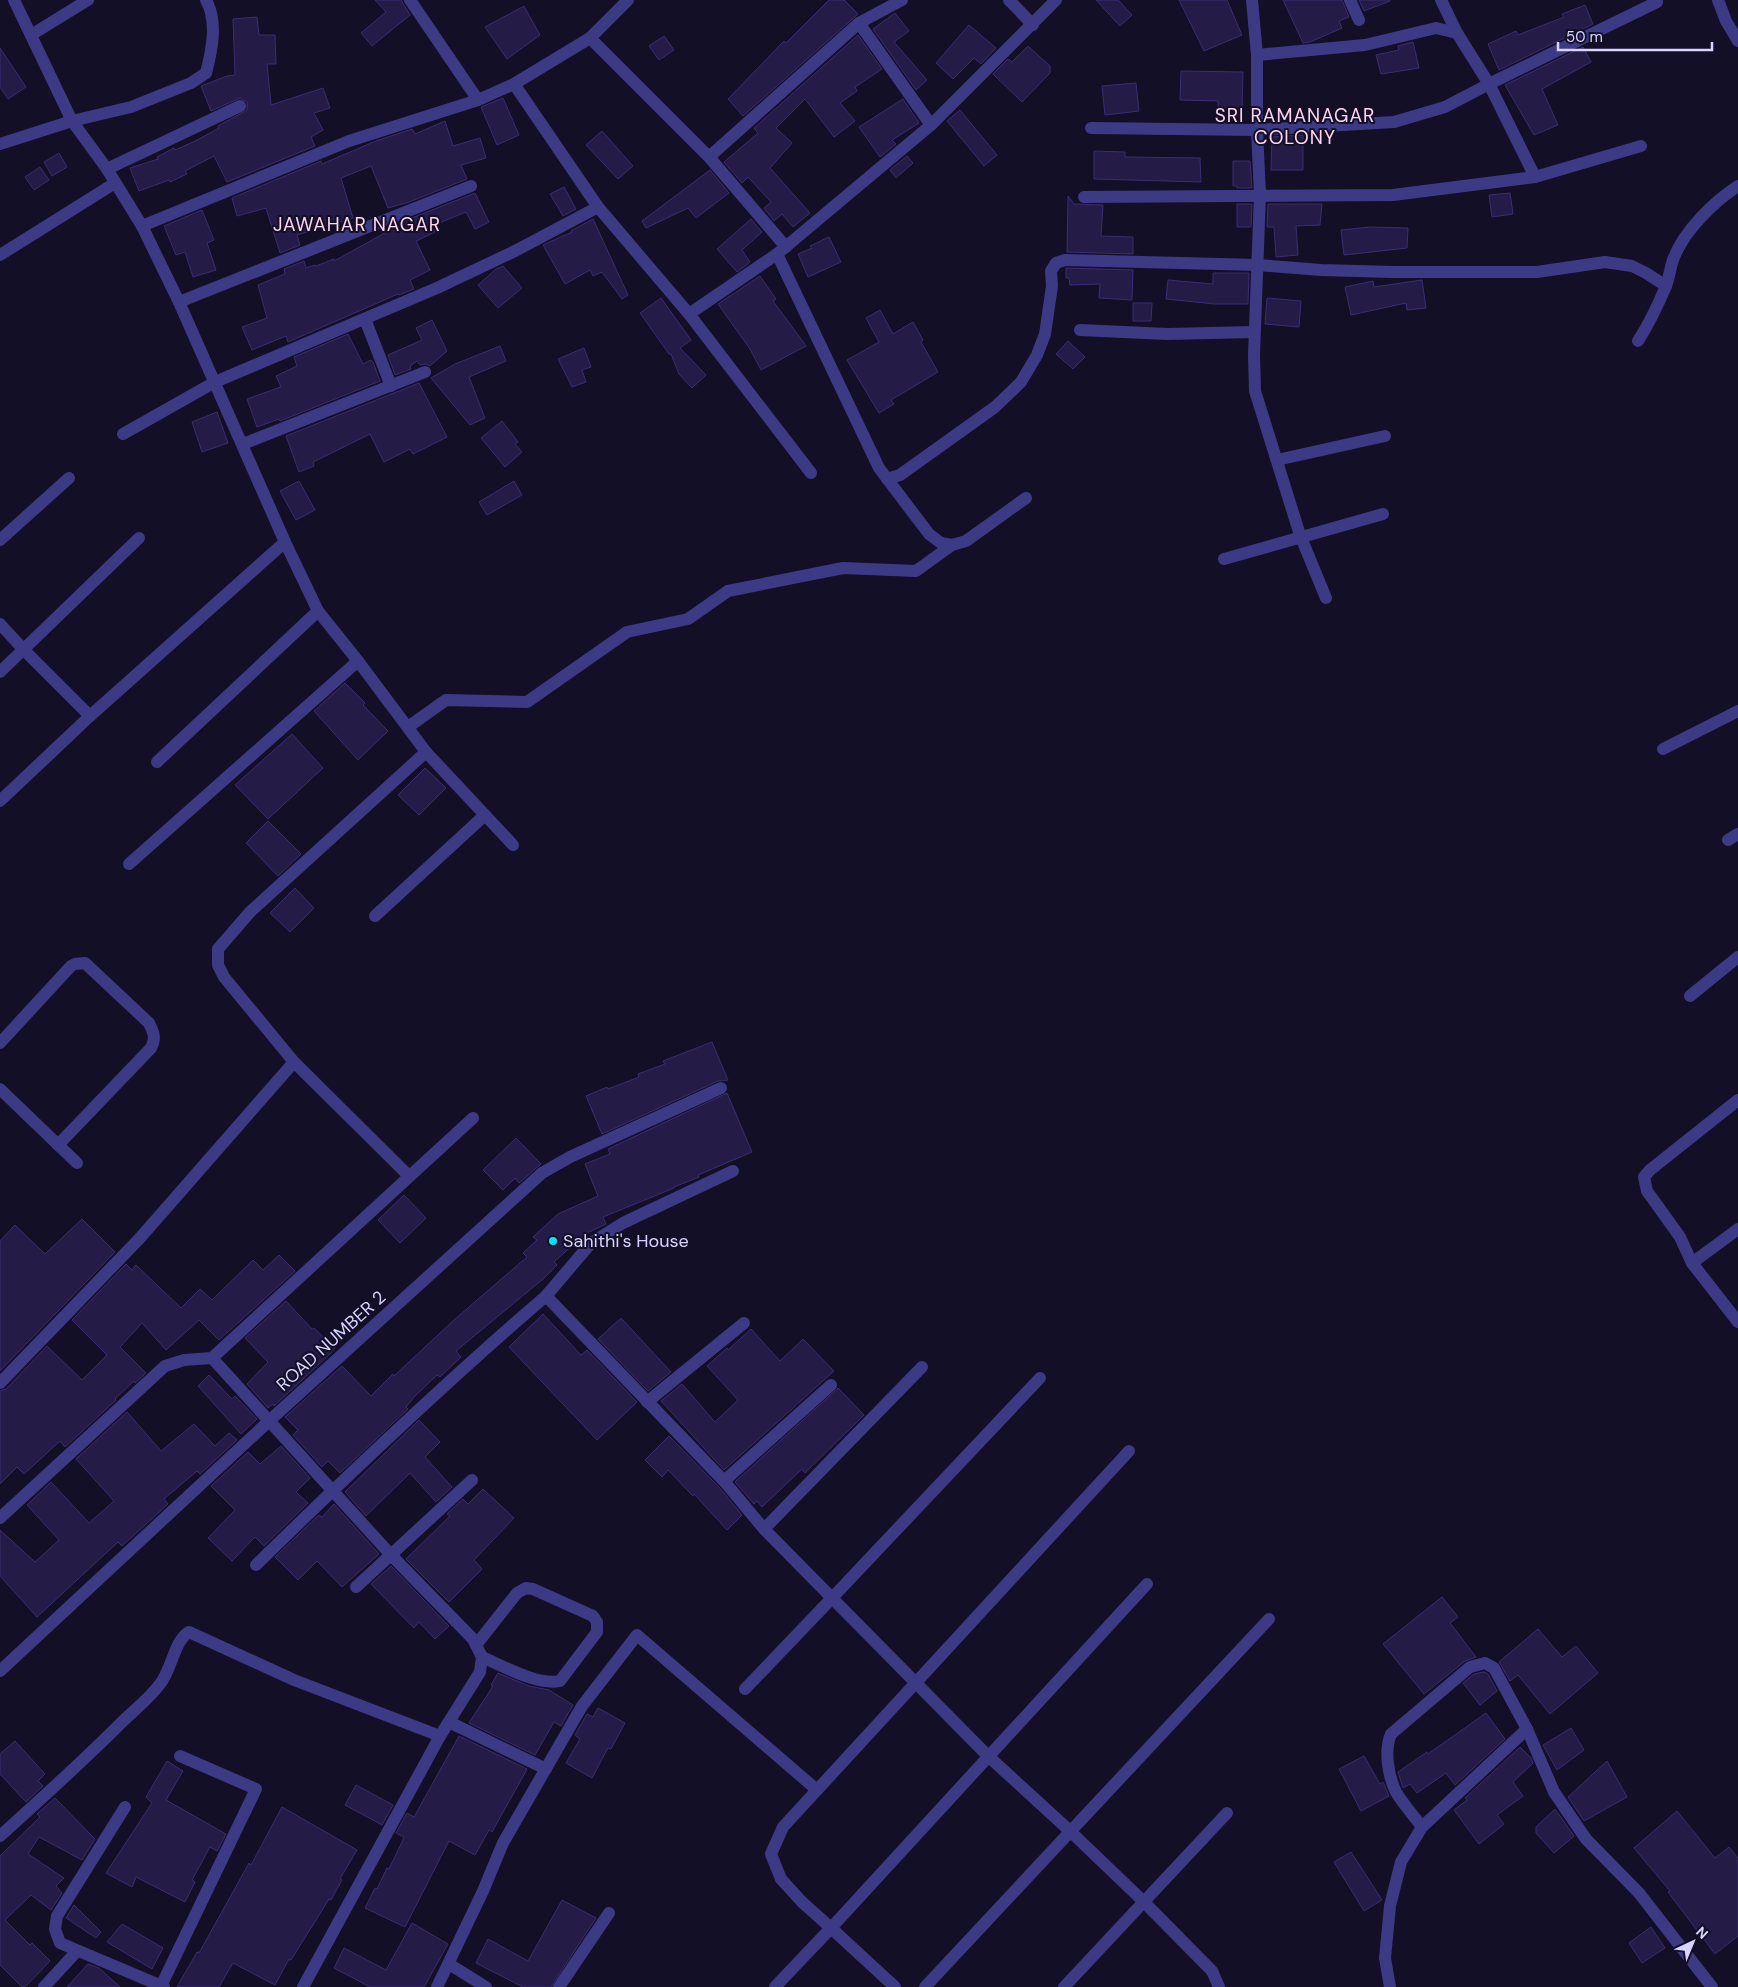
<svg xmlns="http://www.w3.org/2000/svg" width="1738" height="1987" font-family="'DM Sans',sans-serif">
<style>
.building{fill:#241b47;stroke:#3b2d73}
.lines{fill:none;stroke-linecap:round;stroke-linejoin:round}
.street{stroke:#3d3a85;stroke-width:12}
.poi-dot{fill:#00e5ff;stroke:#130f26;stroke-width:2}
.labels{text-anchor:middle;stroke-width:4;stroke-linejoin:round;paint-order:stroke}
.poi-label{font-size:18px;fill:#d9d4ff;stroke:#130f26;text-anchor:start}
.street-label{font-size:18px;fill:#d9d4ff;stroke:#130f26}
.neighbourhood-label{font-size:19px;letter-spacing:1px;fill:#ffd6f0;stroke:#130f26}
</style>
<rect width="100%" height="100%" fill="#130f26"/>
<g class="building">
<path d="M375,0h26l9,15 -38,31 -11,-13 25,-21z"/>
<path d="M829,0h15l14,14 -115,102 -15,-17 56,-58 2,2z"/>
<path d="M1096,0h22l14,15 -12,11z"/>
<path d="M1179,0h48l15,35 -38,16z"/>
<path d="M1283,0h59l7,17 -10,4 3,7 -32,14 -7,1z"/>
<path d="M1359,0h31v1l-26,10z"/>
<path d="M1585,5l8,19 -94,46 -11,-26 28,-13 2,4 46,-18 -2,-3z"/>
<path d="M524,6l16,29 -33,24 -22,-32z"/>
<path d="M895,13l14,18 -15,11 33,38 -11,10 -43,-61z"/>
<path d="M257,17l2,18h16l1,29h-9l4,41 52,-17 7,20 -16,5 9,17 -12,7 4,9 -88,36 -13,-26 -29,15 2,3 -17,8 -1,-2 -30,11 -9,-23 28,-9 -1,-2 17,-9 1,2 18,-8 19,-10 7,-4 -1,-2 29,-16v-8l-7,-4 -29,13 -10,-25 26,-10 8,-1 -2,-56z"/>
<path d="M969,25l27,23 -15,16 -7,-6 -21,21 -17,-16z"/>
<path d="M858,35l24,34 -27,18 2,4 -17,12 15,18 -21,16 -29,-38 -29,29 16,15 -22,25 40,45 -17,14 -11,-13 -8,7 -10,-13 7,-6 -23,-25 -6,6 -18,-21 34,-29 -4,-5z"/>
<path d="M664,36l10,14 -15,10 -10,-14z"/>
<path d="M1413,42l6,26 -38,6 -5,-19 23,-5 -1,-4z"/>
<path d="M1028,46l22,20v7l-28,29 -29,-28 15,-15 4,3z"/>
<path d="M1583,47l8,15 -49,27 16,36 -24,10 -29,-50z"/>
<path d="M0,48l26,39 -18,12 -8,-12z"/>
<path d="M1181,71l62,1 -1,38 -24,-1v-8l-38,-1z"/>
<path d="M1136,83l3,28 -34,4 -3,-29z"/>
<path d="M503,98l16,37 -22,10 -16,-38z"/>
<path d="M903,99l16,24 -27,17 4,4 -16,13 -21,-30z"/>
<path d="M960,110l37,45 -13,11 -37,-45z"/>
<path d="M445,121l8,25 27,-8 6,20 -25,7 6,14 -58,23 -21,6 -17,-42 -30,12 12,40 -56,17 3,10 -20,8 -14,-45 -29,8 -5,-18 89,-37 1,3 54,-23 36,-12 3,5z"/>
<path d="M602,131l31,35 -15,13 -32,-34z"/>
<path d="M1303,135v35h-32l1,-33z"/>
<path d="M1094,151l31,1v5l75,1 1,24 -107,-3z"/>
<path d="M59,153l8,14 -15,9 -8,-14z"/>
<path d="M907,156l6,7 -17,15 -6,-8z"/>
<path d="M1233,161h17l2,27h-15v-2h-4z"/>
<path d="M40,167l9,13 -15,10 -9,-13z"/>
<path d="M710,170l19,23 -33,25 -8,-10 -42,20 -4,-7z"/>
<path d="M564,187l12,22 -13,7 -13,-22z"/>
<path d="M475,193l14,29 -14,7 -9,-17 -34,14 3,6 -19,9 14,29 -20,10 4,9 -15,6 -1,-1 -110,48 -2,-6 -34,14 -10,-23 25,-9 -9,-33 27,-11 -1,-5 20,-8 2,7 9,-3 1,1 18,-7v2l78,-43z"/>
<path d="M1510,193l3,21 -21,3 -3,-22z"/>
<path d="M1068,196l6,8 29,1 -2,31 32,1v17l-66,-2z"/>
<path d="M1237,204h15l-1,23h-14z"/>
<path d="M1268,204h54l-2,21 -24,1 2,29 -22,2 -2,-30h-7z"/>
<path d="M202,210l12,30 -7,3 9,27 -23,7 -8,-25 -9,3 -12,-29z"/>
<path d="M593,219l35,76 -6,4 -20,-27 -9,4 -3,-6 -25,14 -22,-39 29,-13 -1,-1z"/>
<path d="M751,219l11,13 -20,18 8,12 -13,10 -20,-23z"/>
<path d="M1370,227l38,1 -1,20 -63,7 -3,-25z"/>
<path d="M829,237l12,25 -33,15 -10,-23 14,-6 -2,-2z"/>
<path d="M503,266l19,22 -24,20 -20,-23 18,-16z"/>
<path d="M1066,268l67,2 -1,30 -33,-2 1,-14 -30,1 -1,-7h-3z"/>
<path d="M1213,273h36l-1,31h-33l-49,-5 2,-19 45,4z"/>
<path d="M760,276l16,23 -3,2 33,45 -45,24 -11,-21 -32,-45z"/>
<path d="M1422,280l4,28 -19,2 -1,-7 -55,12 -6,-28 28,-6 1,6z"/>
<path d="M661,298l30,42 -11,8 26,27 -14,13 -13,-14 -8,-20h-2l-29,-41z"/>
<path d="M1267,298l34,3 -2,26 -34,-3z"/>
<path d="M1133,303h19l-1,18h-18z"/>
<path d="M880,310l13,24 20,-12 10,18 -2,2 17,30 -47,28 3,4 -15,9 -32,-53 32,-18 -13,-24z"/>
<path d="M432,320l15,31 -17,15 -4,-2 -6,1 -3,-4 -7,5 1,3 -16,6 -7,-20 34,-15 -6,-12z"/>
<path d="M348,334l15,30 8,-4 2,2 7,19 -100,40 -1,-2 -22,8 -10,-28 34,-12 -5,-11 21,-10 -3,-9z"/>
<path d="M1068,341l17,16 -12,12 -17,-15z"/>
<path d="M500,346l6,15 -37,16 16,41 -15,7 -39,-47 24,-14z"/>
<path d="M584,348l7,19 -9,3 4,12 -14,5 -14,-28z"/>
<path d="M419,383l28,54 -34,17 -3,-5 -26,13 -14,-28 -57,28 1,4 -15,6 -13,-36z"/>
<path d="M217,412l11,31 -26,9 -10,-30z"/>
<path d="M502,421l16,21 -3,2 7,8 -17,15 -24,-29z"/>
<path d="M299,481l16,29 -19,10 -16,-29z"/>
<path d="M514,481l8,14 -35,20 -8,-13z"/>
<path d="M345,683l20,20 -2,2 25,26 -30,29 -44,-49z"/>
<path d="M292,734l31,34 -55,51 -33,-34z"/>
<path d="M425,768l21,20 -27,27 -21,-20z"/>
<path d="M268,821l33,33 -23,22 -32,-33z"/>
<path d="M295,888l19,20 -24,24 -20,-19z"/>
<path d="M712,1042l16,38 -10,1 -116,53 -16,-38 21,-9 1,2 31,-12 -1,-3 27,-10 -2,-3z"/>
<path d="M727,1093l25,59 -54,23 1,2 -25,10v1l-71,29 3,7 -21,10 -31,28 3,3 -14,14 -87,72 5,6 -21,20 -3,-2 -23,22 -8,10 2,2 -68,64 -12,-12 -6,6 -29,-32 5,-5 -13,-13 57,-51 29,30 22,-22 1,2 60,-56 73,-63 -4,-4 14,-13 -4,-3 25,-23 40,-18 -13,-32 25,-10 -2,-5z"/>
<path d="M516,1138l25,26 -22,19 -4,-5 -12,12 -20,-20z"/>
<path d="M404,1195l22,23 -26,25 -22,-23z"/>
<path d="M82,1219l33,33 -115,119v-130l15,-16 30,29z"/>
<path d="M279,1255l16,16 -76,69 -20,-20 -33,30 -24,-27 -22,24 26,26 -11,10 -1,-2 -19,18 1,1 -51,47 -5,-6 -36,33 -7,-7 -17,17v-93l6,-2 41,-43 35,34 25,-25 -35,-35 54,-56 6,6 4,-5 45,43 19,-19 12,11 41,-40 10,10z"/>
<path d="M286,1301l26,28 2,-1 21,20 -5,6 -56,52 -1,-2 -5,4 -21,-24 21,-22 -23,-24z"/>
<path d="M543,1314l38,41 6,-5 50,52 -40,38 -88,-93z"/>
<path d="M621,1318l50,54 -23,19 -50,-52z"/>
<path d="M751,1329l29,32 23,-22 31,32 -110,99 -63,-69 21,-17 33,38 23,-22 -31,-34 20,-18 1,2z"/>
<path d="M209,1375l23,24 3,-3 22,23 -16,15 -43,-48z"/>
<path d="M838,1388l26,27 -59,58 -3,-4 -40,38 -5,-6 -3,3 -19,-22z"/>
<path d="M127,1412l34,39 33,-27 21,22 14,-13 8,7 -37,34 -3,-3 -33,28 4,5 -46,42 -4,-4 -81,75 -37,-41v-46l35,32 24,-22 -32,-35 24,-23 38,41 25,-22 -38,-42z"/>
<path d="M419,1420l21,22 -15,15 27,30 -16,15 -26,-29 -44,43 -21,-24z"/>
<path d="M669,1436l49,50 24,29 -15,15 -33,-36 -1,2 -25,-26 -6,7 -17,-17z"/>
<path d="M281,1446l29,32 -14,14 12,11 -44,43 -9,-9 -23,24 -24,-23 27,-28 -24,-24 37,-34 12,12z"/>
<path d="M483,1489l31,29 -40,42 8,9 -33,33 -43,-43 44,-43 -3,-2 16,-15 5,5z"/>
<path d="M334,1504l45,50 -37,33 -25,-26 -19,19 -23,-23 44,-42 3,2z"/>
<path d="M391,1566l58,60 -14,13 -16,-17 -5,6 -43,-44z"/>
<path d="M1442,1597l16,20 -8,6 26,34 -11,4 -41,33 -41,-50z"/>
<path d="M1538,1629l24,28 14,-11 22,27 -48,41 -32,-39 -8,6 -11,-19z"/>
<path d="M1484,1672l4,2 9,17 -17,14 -17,-22 11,-9z"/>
<path d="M498,1673l31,13 20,4 24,15 -12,21 -7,-4 -19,33 -66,-32 24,-37 -2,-1z"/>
<path d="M598,1708l27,15 -14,26 -3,-1 -16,30 -26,-15 14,-24 -5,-4 12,-21 6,3z"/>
<path d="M1486,1713l19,26 -50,46 -9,-12 -29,20 -7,-9 -7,4 -5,-16 29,-20 1,2z"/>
<path d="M1571,1728l13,22 -27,20 -14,-25z"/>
<path d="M459,1736l68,33 -1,2 -34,61 -3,-2 -14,25 -26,-14 -44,86 -40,-19 10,-20 2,1 10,-21 2,1 13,-27 2,-5 -8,-4 11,-20 7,4z"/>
<path d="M15,1741l30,33 -7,7 5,5 -17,16 -26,-28v-20z"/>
<path d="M1520,1747l11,11 2,5 -20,19 10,14 -26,19 7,9 -25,20 -25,-34 13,-10 -2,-2z"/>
<path d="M1364,1756l16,28 3,-2 6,14 -28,15 -22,-42z"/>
<path d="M167,1761l16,10 -17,29 60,34 -9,17 -7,-4 -18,33 3,2 -10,20 -49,-25 -4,10 -26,-14 46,-70 -6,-6z"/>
<path d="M1607,1761l20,36 -43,24 -16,-24z"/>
<path d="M356,1785l37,20 -11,20 -37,-20z"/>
<path d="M55,1798l40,41 -13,21 -43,-23 -11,17 36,24 -8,8 6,7 -11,17 -20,-15 -26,25 25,25 2,-2 18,18 -25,26h-3l-22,-22v-109l40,-39 -3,-3z"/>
<path d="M282,1807l75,43 -17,29 2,1 -11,20 -2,-1 -38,61 -2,-1 -14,26 -42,-22 -14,24h-42l20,-35 2,1 50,-90 2,2z"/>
<path d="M1555,1809l19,27 -20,17 -18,-20v-6z"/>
<path d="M1677,1811l38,47 14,-11 9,11v78l-23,18 -47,-62 2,-1 -36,-43z"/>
<path d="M1351,1852l31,48 -18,11 -30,-49z"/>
<path d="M562,1900l34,18 -45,69h-28l-47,-24 12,-24 40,22z"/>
<path d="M74,1905l27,27 -5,6 -30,-20z"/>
<path d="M412,1923l36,21 -24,43h-54l-36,-19 10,-20 42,22z"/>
<path d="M122,1924l41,24 -11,21 -45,-27z"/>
<path d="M1651,1927l14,21 -23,15 -13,-20z"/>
<path d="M88,1964l11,4 21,19h-53z"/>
</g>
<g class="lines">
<g class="street">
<path d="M14,0l58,121 35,48 35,57 37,76 106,240 33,69 40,50 68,91 87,93"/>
<path d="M410,0l68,100"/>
<path d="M1009,0l24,25"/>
<path d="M1252,0l5,55v75l3,64 -6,161 1,36 45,144 26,63"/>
<path d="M1350,0l9,20"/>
<path d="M1441,0l16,33"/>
<path d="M1718,0l8,21 12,20"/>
<path d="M859,23l72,102"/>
<path d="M31,35l57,-35"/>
<path d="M590,38l119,119"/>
<path d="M514,84l84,123 91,107 88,-60 154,-129 125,-125"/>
<path d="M1091,128l166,2 137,-8 51,-15 44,-23 -32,-51 -21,-5 -71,17 -108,10"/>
<path d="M0,144l72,-23 59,-14 60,-24 15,-10c6,-23 12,-51 0,-73"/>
<path d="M1641,146l-106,31 -46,-93 168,-82"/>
<path d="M107,169l133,-63"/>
<path d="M1084,197l309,-2 142,-18"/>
<path d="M142,226l207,-85 129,-41 36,-16 76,-46 38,-38"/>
<path d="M786,247l-77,-90 150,-134 43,-23"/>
<path d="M777,254l102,214 50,66 12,9 11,2 14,-4 60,-43"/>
<path d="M0,255l115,-72"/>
<path d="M179,302l292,-116"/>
<path d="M689,314l122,159"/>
<path d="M365,319l26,67"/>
<path d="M1080,330l87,4 87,-2"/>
<path d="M1638,341c11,-17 20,-36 28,-55 3,-8 4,-17 7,-26 10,-28 40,-58 65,-74"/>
<path d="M123,434l92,-52 222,-94 78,-37 83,-44"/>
<path d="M243,444l182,-72"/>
<path d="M1277,460l108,-24"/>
<path d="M887,479l13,-4 95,-68 26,-25 16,-27 8,-21 7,-48 -1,-15 5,-8 9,-3 193,5 63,5 72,2h144l68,-10 27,4 14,7 20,13"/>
<path d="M0,540l69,-62"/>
<path d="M1224,559l159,-45"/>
<path d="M0,624l24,26 66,66"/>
<path d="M0,672l139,-134"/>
<path d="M408,727l38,-27 81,2 100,-70 61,-13 40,-28 115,-23 73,3 36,-26"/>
<path d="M1663,749l75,-38"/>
<path d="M157,762l161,-151"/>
<path d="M0,801l90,-85 195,-174"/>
<path d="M1728,840l10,-6"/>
<path d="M129,864l229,-203"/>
<path d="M375,916l110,-101"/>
<path d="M1690,996l48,-39"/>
<path d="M0,1043l71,-77 4,-2 10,-1 64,60c5,10 7,15 2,25l-93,97"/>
<path d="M294,1062l-70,-85 -6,-12v-16l32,-37 176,-160"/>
<path d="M0,1089l77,74"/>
<path d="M1738,1100l-88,70 -6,7 3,14 33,46 12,26 46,59"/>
<path d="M1692,1263l46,-34"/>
<path d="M546,1296l45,-53 32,-20 110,-52"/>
<path d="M212,1358l179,197 82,84 9,18 -2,15 -40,64 -137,251"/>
<path d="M0,1383l140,-145 154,-176 115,114"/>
<path d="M647,1402l97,-79"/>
<path d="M1129,1451l-346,376 -12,27 10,25 21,23 29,26 316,-344"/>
<path d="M724,1481l107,-96"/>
<path d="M0,1518l165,-152 19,-6 28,-2 261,-240"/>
<path d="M764,1529l158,-162"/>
<path d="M256,1565c94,-92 190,-183 290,-269l178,185 40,48 68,69 208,-220"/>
<path d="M356,1587l116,-107"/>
<path d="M476,1645l41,-52 9,-5 7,1 60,27 4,6v10l-37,49c-22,5 -57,-15 -78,-24"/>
<path d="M0,1671l269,-250 273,-248 28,-16 151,-69"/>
<path d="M745,1689l87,-91 156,158 83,76 72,69 69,70 7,16"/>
<path d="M449,1722l97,47"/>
<path d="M125,1807l-68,109 -2,13 5,14 104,44"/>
<path d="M1422,1827c-8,-11 -19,-23 -26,-35 -8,-16 -12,-42 -5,-58l79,-67 15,-4 9,5 33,61 27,63 32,47 53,54 73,94"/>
<path d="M0,1836c40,-36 81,-73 120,-112 13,-13 29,-25 40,-40 12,-15 14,-43 29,-52l105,48 146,56"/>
<path d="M449,1964l37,23"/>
<path d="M161,1986l95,-197 -76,-33"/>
<path d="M44,1987l33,-36"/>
<path d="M437,1987l46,-96 20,-48 79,-137 55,-71 180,155"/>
<path d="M559,1987l50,-74"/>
<path d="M775,1987l56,-59 64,59"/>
<path d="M925,1987l344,-368"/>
<path d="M1064,1987l163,-174"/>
<path d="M1390,1987l-5,-29 5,-52 11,-44 21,-35 105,-98"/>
</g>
</g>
<circle class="poi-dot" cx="553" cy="1241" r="5"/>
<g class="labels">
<g class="poi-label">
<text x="563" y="1247">Sahithi's House</text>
</g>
<g class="street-label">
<text transform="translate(331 1341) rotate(-42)" y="6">ROAD NUMBER 2</text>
</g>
<g class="neighbourhood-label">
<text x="1295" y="122">SRI RAMANAGAR<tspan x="1295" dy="22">COLONY</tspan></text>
<text x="357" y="231">JAWAHAR NAGAR</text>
</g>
</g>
<g transform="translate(1693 1942) rotate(44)" stroke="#130f26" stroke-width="4" paint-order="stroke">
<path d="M0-4L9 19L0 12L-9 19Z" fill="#d9d4ff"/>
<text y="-8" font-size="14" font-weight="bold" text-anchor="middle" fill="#d9d4ff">N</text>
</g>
<path d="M1558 42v8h154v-8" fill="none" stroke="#d9d4ff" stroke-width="2.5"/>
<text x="1566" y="42" font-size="15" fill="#d9d4ff" stroke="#130f26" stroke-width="4" paint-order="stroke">50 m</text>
</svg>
